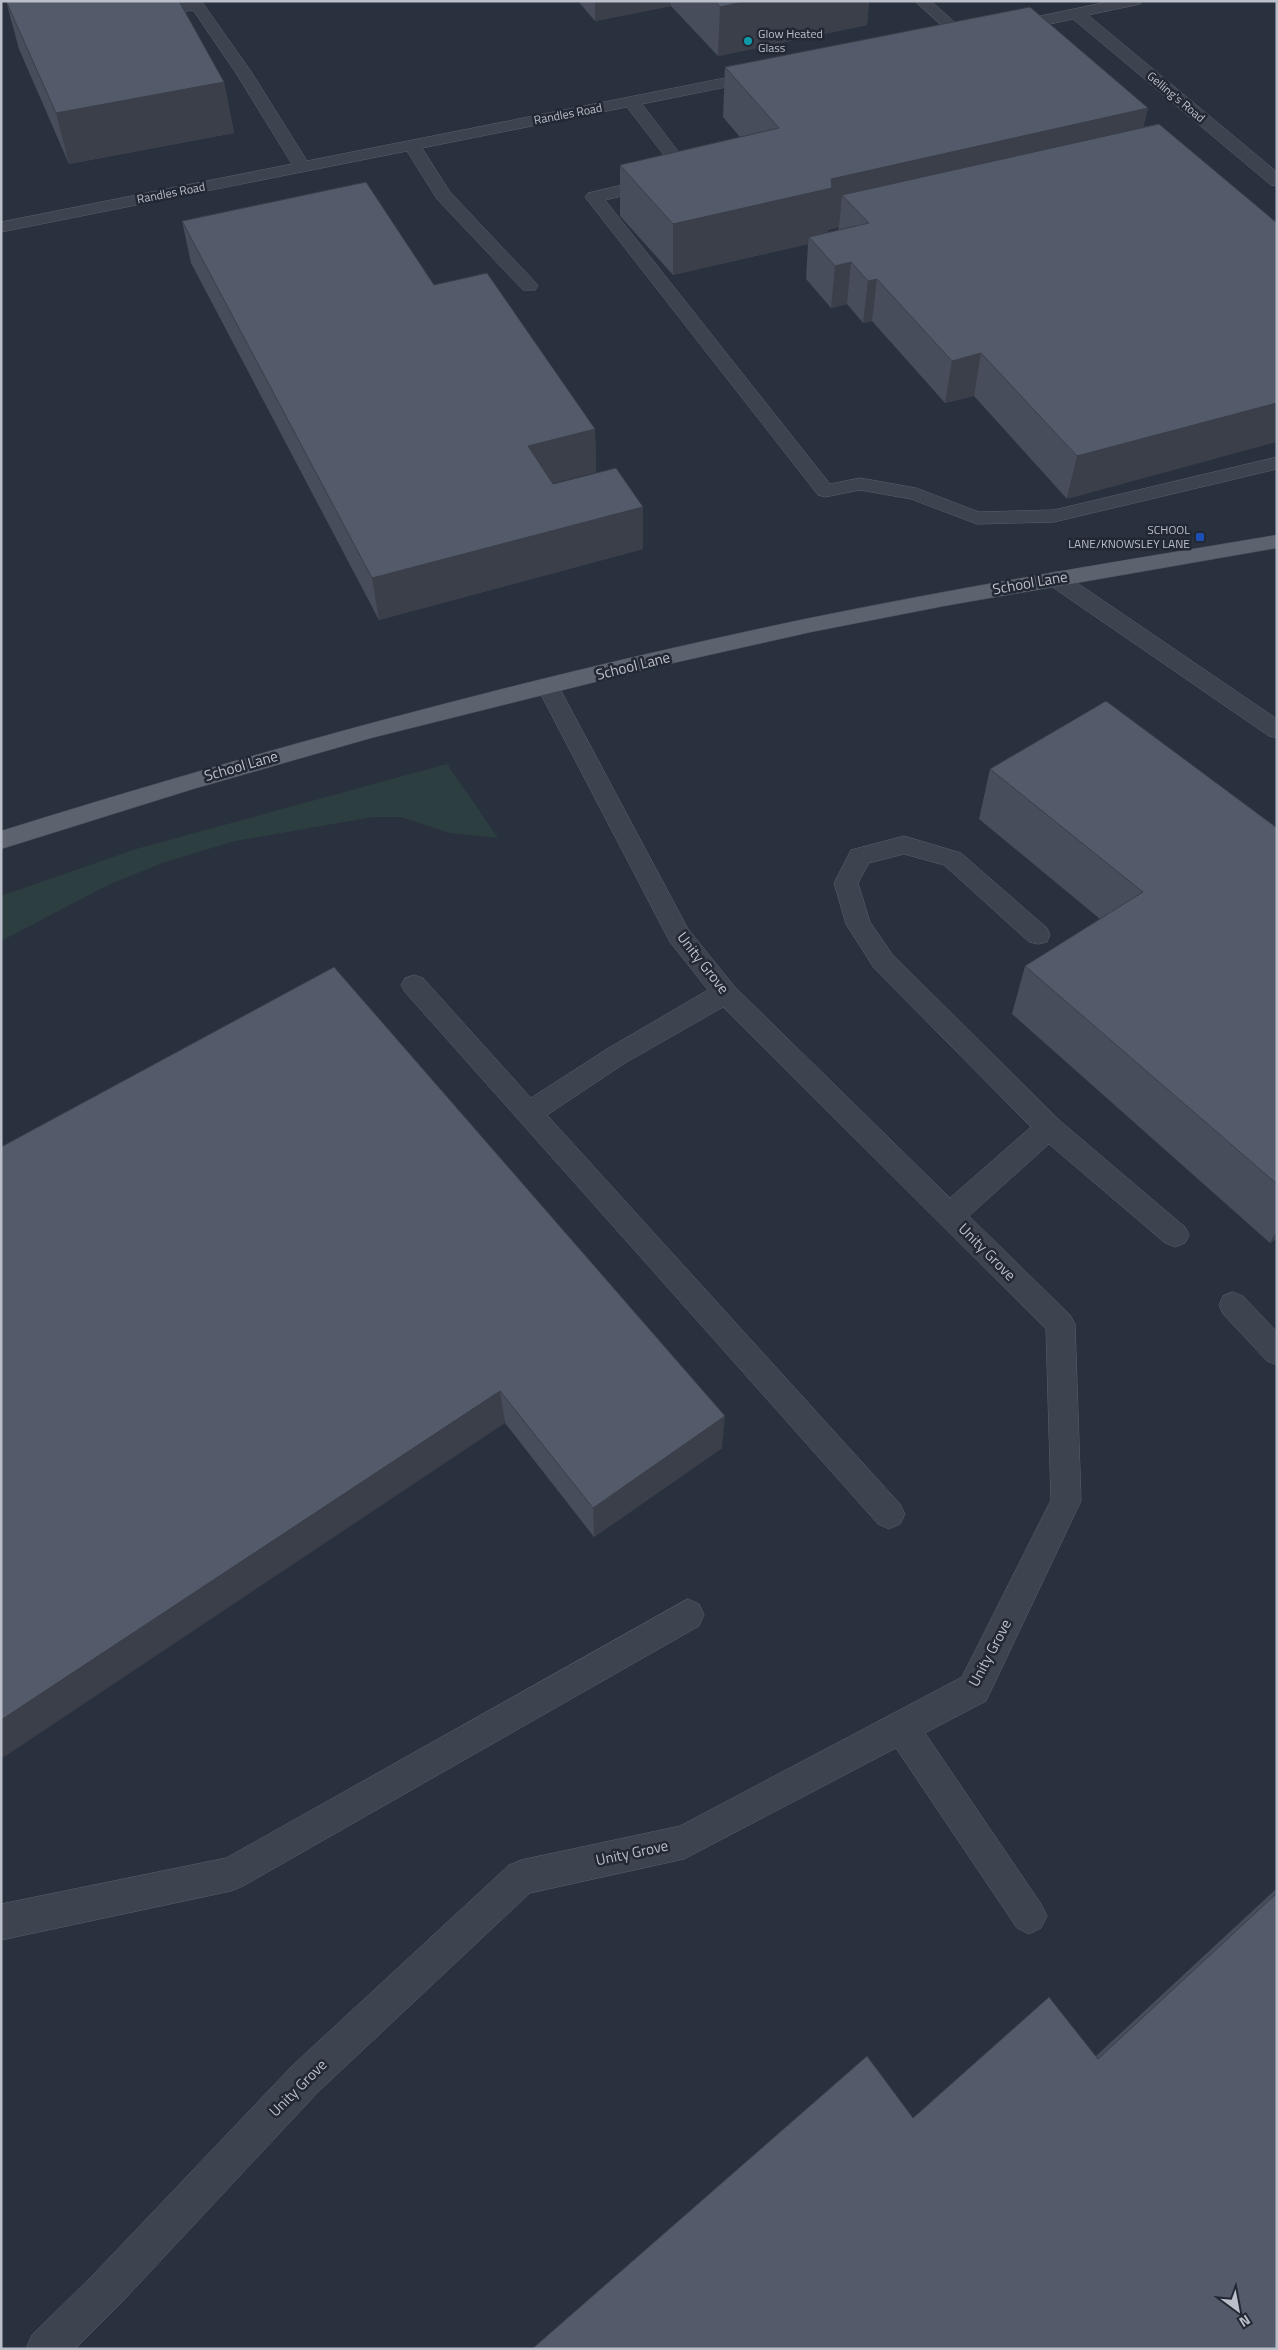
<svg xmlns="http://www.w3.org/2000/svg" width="1278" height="2350" font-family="'Titillium Web',sans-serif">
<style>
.green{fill:#2c3e40}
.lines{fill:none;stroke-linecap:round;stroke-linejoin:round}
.minor-casing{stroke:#5b616c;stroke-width:1}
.major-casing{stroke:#474c58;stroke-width:1}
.minor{fill:#3d434f;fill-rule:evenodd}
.major{fill:#5c626e;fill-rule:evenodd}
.wall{fill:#474d5a;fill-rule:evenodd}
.shaded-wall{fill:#3a3f4a}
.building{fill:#535a69;stroke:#3a3f4a}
.culture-dot{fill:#0f9aa8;stroke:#222834;stroke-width:2}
.transit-dot{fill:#1a4fb4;stroke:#222834;stroke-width:2}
.labels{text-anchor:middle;stroke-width:5;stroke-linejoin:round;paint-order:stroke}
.far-poi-label{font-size:12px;fill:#babfc9;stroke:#222834;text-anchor:start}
.far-street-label{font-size:12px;fill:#babfc9;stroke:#222834}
.street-label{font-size:15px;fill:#babfc9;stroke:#222834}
</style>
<rect width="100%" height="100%" fill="#2a313e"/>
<path class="green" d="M447,764l51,74 -48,-5 -49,-16h-28l-138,24 -70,21 -57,23 -107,56v-45l135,-47z"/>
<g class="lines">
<g class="minor-casing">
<g id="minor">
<path d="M192,1l10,1 50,71 55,88 453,-90 6,2 2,3 -2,3 -124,25 54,71 -2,4 -89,21 225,284 30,-6 56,10 63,24 75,-2 223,-53v12l-223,53 -77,2 -66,-25 -51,-9 -35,7 -7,-2 -233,-298 3,-4 89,-21 -50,-65 -205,41 28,44 85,90 3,4 -3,4h-12l-86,-91 -30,-48 -406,81v-10l291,-58 -56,-91 -43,-63 -48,9 -8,-5 8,-5z"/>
<path d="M915,1h16l40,36 -8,5 -5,-2z"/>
<path d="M1112,1h30l-2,3 -52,11 189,157v14l-6,-1 -198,-166 -65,14 -8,-5 8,-5z"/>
<path d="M1056,572l8,2 213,145v19l-8,-2 -221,-152 -3,-5 3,-5z"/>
<path d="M548,679l8,3 3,5 129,242 46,57 216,212 81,-71 -157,-159 -28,-44 -12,-41 17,-33 53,-14 57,17 86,75 3,7 -3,7 -9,2 -9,-2 -85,-77 -40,-11 -35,9 -11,20 12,39 22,32 167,166 126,107 4,8 -4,8 -10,4 -10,-4 -116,-99 -80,72 101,99 5,9 6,177 -95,200 -61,32 116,171 6,12 -6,12 -12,6 -12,-6 -121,-180 -212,111 -154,34 -212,199 -196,210 -47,47h-49l6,-14 62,-61 198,-208 217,-201 12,-5 159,-34 282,-149 89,-177 -5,-171 -323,-322 -98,56 -78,52 353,389 5,10 -5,10 -11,5 -11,-5 -473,-532 -4,-7 4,-7 9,-3 9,3 108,120 76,-49 101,-59 -38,-48 -133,-255 3,-5z"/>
<path d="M1233,1292l10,4 34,36v33l-10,-4 -44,-47 -4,-9 4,-9z"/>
<path d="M688,1599l11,5 5,11 -5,11 -456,260 -12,5 -230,49v-36l225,-46z"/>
</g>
</g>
<g class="major-casing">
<path id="major" d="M1277,535v13l-333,58 -133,26 -160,36 -280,70 -178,51 -192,60v-18c266,-83 536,-156 809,-213 155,-32 311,-57 467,-83z"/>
</g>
<use href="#minor" class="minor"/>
<use href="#major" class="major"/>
</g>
<g class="wall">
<path d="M6,1l218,81 10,51 -165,31 -50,-115z"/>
<path d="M578,1h291l-2,24 -149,31 -47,-50 -76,15z"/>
<path d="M725,67l423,41 -5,19 16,-3 -92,375 -93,-103 -29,7 -73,-82 -9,2 -16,-19 -16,4 -25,-29 2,-35 -135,31 -53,-59v-51l120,-28 -17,-20zM839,227l-1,3 -10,3v-3z"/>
<path d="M182,221l252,64 161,144 1,43 -44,11 91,66 -264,71 -188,-357z"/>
<path d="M990,769l287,59v410l-7,5 -258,-229 13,-48 75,-47 -121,-100z"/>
<path d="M334,967l388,481 -128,89 -89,-114z"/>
<path d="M1277,1888v461l-364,-231 183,-62z"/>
</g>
<g class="shaded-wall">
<path d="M595,1h76v5l-76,15z"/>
<path d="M747,1h122l-2,24 -149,31 2,-49z"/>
<path d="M224,82l10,51 -165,31 -13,-51z"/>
<path d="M1148,108l-12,50 -294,37 -3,32 -11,3 -1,9 -18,-2 -1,7 -135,31v-51l158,-45z"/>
<path d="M851,262l-4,42 -16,4 4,-42z"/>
<path d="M877,279l-5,42 -9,2 5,-42z"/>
<path d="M981,353l-7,43 -29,7 7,-42z"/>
<path d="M1277,403v39l-210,57 10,-43z"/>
<path d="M595,429l1,43 -66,17 -2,-43z"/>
<path d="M643,507v42l-264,71 -7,-42z"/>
<path d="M1277,1230v8l-7,5z"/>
<path d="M500,1391l5,32 -504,336v-39z"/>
<path d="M725,1416l-3,32 -128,89 -1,-29z"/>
</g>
<g class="building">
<path d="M6,1h173l45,81 -168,31z"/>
<path d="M715,1h32l-27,6z"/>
<path d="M1030,7l118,101 -317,71 1,9 -159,36 -53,-59 159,-37 -54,-61z"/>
<path d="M1159,124l118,99v180l-200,53 -96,-103 -29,8 -75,-82 -9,2 -17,-19 -16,4 -26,-29 60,-14 -27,-28z"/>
<path d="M366,182l68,103 53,-12 108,156 -67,17 25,38 63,-16 27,39 -271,71 -190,-357z"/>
<path d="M1106,701l171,127v356l-252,-218 118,-74 -153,-123z"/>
<path d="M334,967l391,449 -132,92 -93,-117 -499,329v-573z"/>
<path d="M1277,1893v456h-745l335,-293 46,62 136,-121 49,62z"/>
</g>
<circle class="culture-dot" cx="748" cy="41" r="5"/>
<rect class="transit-dot" x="1195" y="532" width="10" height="10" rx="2.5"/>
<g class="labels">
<g class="far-poi-label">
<text x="758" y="38">Glow Heated<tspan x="758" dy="14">Glass</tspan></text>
<text x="1190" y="534" text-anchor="end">SCHOOL<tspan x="1190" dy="14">LANE/KNOWSLEY LANE</tspan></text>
</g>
<g class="far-street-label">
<text transform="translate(1176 97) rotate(40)" y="4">Gelling's Road</text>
<text transform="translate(568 114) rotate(-11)" y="4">Randles Road</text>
<text transform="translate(171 193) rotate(-11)" y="4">Randles Road</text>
</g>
<g class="street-label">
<text transform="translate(1030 583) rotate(-10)" y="5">School Lane</text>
<text transform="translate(633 666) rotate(-14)" y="5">School Lane</text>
<text transform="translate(241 766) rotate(-16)" y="5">School Lane</text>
<text transform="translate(703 963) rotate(52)" y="5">Unity Grove</text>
<text transform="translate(987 1252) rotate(45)" y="5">Unity Grove</text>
<text transform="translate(990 1653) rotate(-62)" y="5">Unity Grove</text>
<text transform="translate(632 1853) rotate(-12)" y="5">Unity Grove</text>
<text transform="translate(298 2088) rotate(-45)" y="5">Unity Grove</text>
</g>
</g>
<rect width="1278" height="2350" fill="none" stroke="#babfc9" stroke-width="5"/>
<g transform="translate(1238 2310) rotate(148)" stroke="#222834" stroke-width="4" paint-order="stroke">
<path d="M0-4L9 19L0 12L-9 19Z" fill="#babfc9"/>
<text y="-8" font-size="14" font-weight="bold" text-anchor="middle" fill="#babfc9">N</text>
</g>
</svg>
